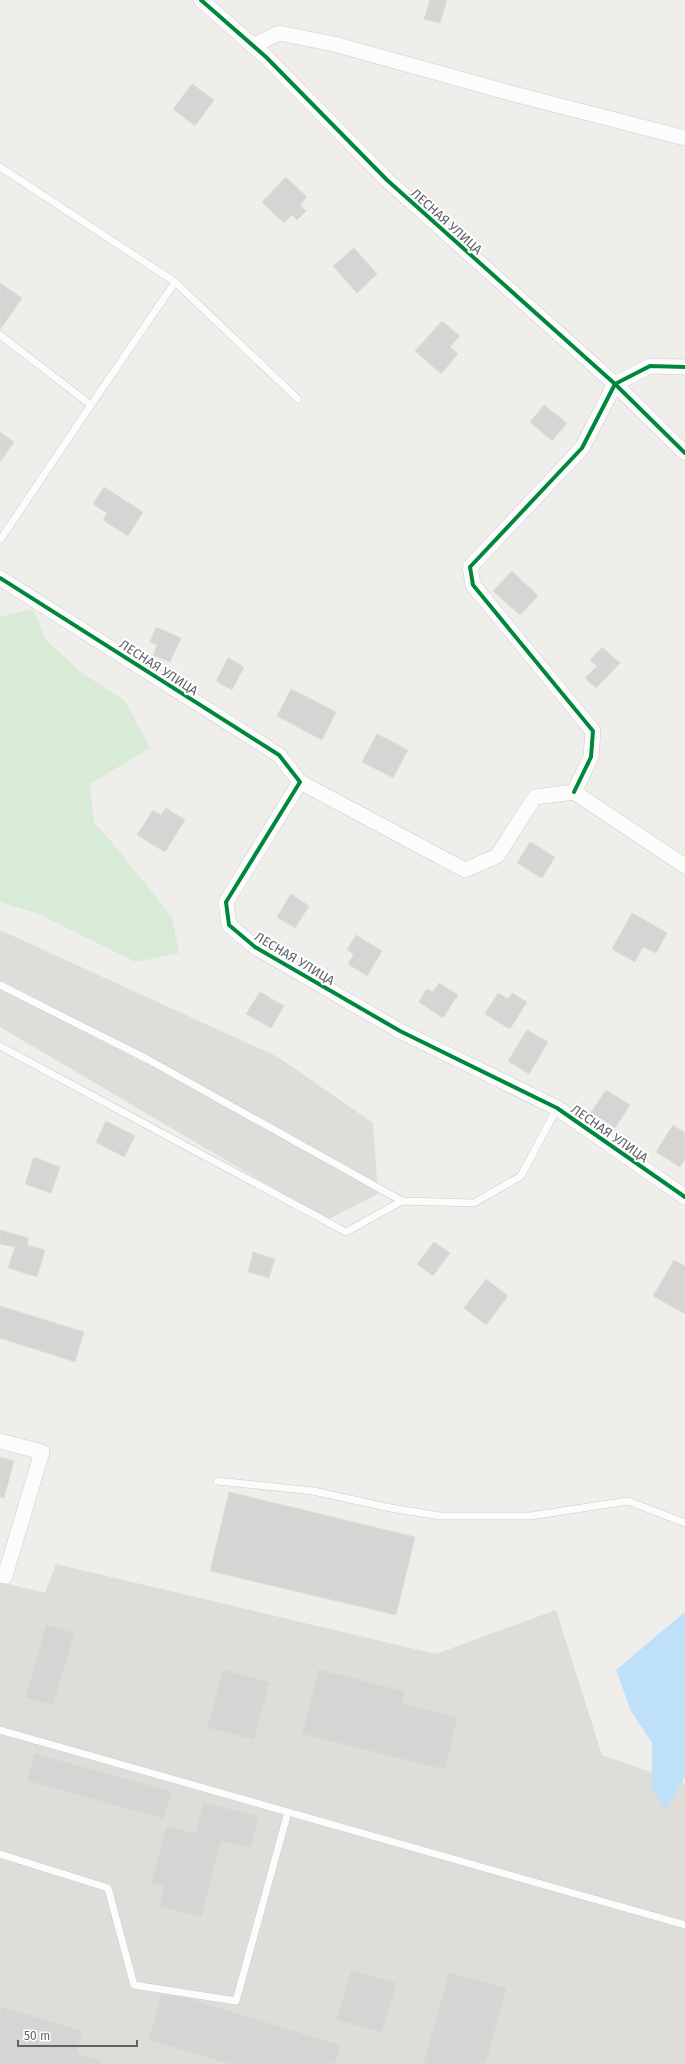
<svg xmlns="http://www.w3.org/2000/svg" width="685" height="2064" font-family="'Fira Sans',sans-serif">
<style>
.industrial{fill:#dfddda}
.green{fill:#d8ebd6}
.water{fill:#bfe0f9}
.building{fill:#d6d5d3;stroke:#deddd9}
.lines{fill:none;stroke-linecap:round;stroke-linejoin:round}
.service-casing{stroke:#cbcccc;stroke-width:8}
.minor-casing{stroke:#cbcccc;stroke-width:16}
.service{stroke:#fdfcfc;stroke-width:7}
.minor{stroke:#fdfcfc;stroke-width:15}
.cycleway-casing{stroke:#fff;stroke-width:6}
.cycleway{stroke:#00873e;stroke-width:4}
.labels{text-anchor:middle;stroke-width:4;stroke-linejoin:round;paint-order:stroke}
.street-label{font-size:13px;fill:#5f6368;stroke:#fff}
</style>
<rect width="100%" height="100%" fill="#efeeea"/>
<g class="industrial">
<path d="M0,930l278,127 95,66 5,71 -51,26 -327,-193z"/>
<path d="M56,1564l380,90 120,-44 46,145 83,29v280h-685v-482l45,11z"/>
</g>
<path class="green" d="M33,609l13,31 33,31 46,30 25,47 -60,36 4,39 15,16 63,78 7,36 -43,9 -100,-49 -36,-11v-285z"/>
<path class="water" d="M685,1612v165l-19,32 -14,-20v-46l-21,-32 -15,-41z"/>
<g class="building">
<path d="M430,0h17l-7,23 -16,-4z"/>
<path d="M192,84l22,16 -19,26 -22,-17z"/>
<path d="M286,177l21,20 -7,8 6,6 -9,9 -5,-5 -8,8 -22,-21z"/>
<path d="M354,248l23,26 -20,19 -24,-27z"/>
<path d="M0,283l22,15 -22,32z"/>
<path d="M442,321l18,15 -10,11 8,7 -17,20 -26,-23z"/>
<path d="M544,405l23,18 -15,18 -22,-19z"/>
<path d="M0,432l14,10 -14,20z"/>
<path d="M104,487l39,25 -15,24 -25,-16 4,-7 -14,-9z"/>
<path d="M512,571l26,25 -18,19 -27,-24z"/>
<path d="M156,627l25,11 -11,24 -17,-7 4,-10 -7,-3z"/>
<path d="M602,647l18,16 -24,25 -11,-10 12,-12 -7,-6z"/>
<path d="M228,658l16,9 -12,23 -16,-9z"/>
<path d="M291,689l45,23 -14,28 -45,-24z"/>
<path d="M377,734l31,16 -15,28 -31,-16z"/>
<path d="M166,808l19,12 -20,32 -28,-17 16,-25 8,5z"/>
<path d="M530,842l25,15 -13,21 -25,-15z"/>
<path d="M291,894l18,12 -14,22 -18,-11z"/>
<path d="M632,913l35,20 -11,20 -13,-6 -8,15 -23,-13z"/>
<path d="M356,935l26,16 -15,25 -19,-12 6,-10 -7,-4z"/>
<path d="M439,983l19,12 -15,23 -24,-16 8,-13 6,3z"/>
<path d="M260,992l24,14 -13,22 -25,-14z"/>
<path d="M498,993l10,6 4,-6 15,9 -17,27 -25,-15z"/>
<path d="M527,1030l21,12 -19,32 -21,-13z"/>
<path d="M606,1090l24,15 -15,23 -24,-16z"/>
<path d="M106,1121l29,15 -11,21 -28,-15z"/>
<path d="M673,1125l12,8v26l-5,8 -24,-15z"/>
<path d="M34,1157l26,10 -9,26 -26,-9z"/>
<path d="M0,1230l29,8 -2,7 18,5 -8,27 -29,-9 7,-21 -15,-3z"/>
<path d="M434,1242l16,11 -17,23 -16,-12z"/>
<path d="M253,1252l22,7 -6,19 -21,-6z"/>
<path d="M674,1260l11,6v48l-32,-18z"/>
<path d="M486,1279l22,17 -22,29 -22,-17z"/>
<path d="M0,1306l84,26 -9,30 -75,-24z"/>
<path d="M0,1457l14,4 -10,37 -4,-1z"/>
<path d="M229,1492l186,45 -19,78 -186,-44z"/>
<path d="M46,1624l29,9 -22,73 -28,-8z"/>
<path d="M223,1669l47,13 -16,58 -47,-12z"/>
<path d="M318,1669l87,22 -3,12 56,14 -13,53 -143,-36z"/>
<path d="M34,1753l138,38 -8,28 -137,-38z"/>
<path d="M203,1802l56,14 -8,32 -30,-7 -19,76 -43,-10 5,-20 -13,-3 15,-58 29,7z"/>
<path d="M351,1970l46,13 -15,50 -46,-13z"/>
<path d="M449,1972l58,16 -21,76h-63z"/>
<path d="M161,1994l27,4 153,47 -6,19h-107l-80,-24z"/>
<path d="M0,2006l83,25 -6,22 25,8v3h-102z"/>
</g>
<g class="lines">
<g class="service-casing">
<g id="service">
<path d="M0,167l175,115 123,117"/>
<path d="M0,335l91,70 -91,135"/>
<path d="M91,405l84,-123"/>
<path d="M0,985l147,74 255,142"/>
<path d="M0,1046l346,186 56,-31 72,2 47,-27 36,-68"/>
<path d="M217,1481l96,10 78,17 49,8h90l98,-15 57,22"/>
<path d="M0,1730l685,195"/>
<path d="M0,1854l108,34 26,97 102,16 52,-189"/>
</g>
</g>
<g class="minor-casing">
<g id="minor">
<path d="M201,0l65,57 121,123 228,204 70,69"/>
<path d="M253,46l26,-13 55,11 180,50 171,44"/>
<path d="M0,578l279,177 21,27 -74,120 3,23 26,22 145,84 157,77 128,89"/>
<path d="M300,782l165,88 32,-14 38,-59 39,-5 111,74"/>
<path d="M574,792l17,-35 2,-26 -120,-146 -3,-18 112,-119 33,-64 35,-18 35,1"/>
<path d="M0,1441l42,11 -37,124 -5,-1"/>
</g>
</g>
<use href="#service" class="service"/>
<use href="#minor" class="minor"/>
<g class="cycleway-casing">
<g id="cycleway">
<path d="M201,0l65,57 121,123 228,204 70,69"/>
<path d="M0,578l279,177 21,27 -74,120 3,23 26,22 145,84 157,77 128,89"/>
<path d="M574,792l17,-35 2,-26 -120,-146 -3,-18 112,-119 33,-64 35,-18 35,1"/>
</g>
</g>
<use href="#cycleway" class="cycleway"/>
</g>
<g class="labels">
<g class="street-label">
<text transform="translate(447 221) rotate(42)" y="5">ЛЕСНАЯ УЛИЦА</text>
<text transform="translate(159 667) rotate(33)" y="5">ЛЕСНАЯ УЛИЦА</text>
<text transform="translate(295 958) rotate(31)" y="5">ЛЕСНАЯ УЛИЦА</text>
<text transform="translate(610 1133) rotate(35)" y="5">ЛЕСНАЯ УЛИЦА</text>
</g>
</g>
<path d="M18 2040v6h119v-6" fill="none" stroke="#5f6368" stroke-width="2"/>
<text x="24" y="2040" font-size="12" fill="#5f6368" stroke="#ffffff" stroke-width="3" paint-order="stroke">50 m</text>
</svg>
